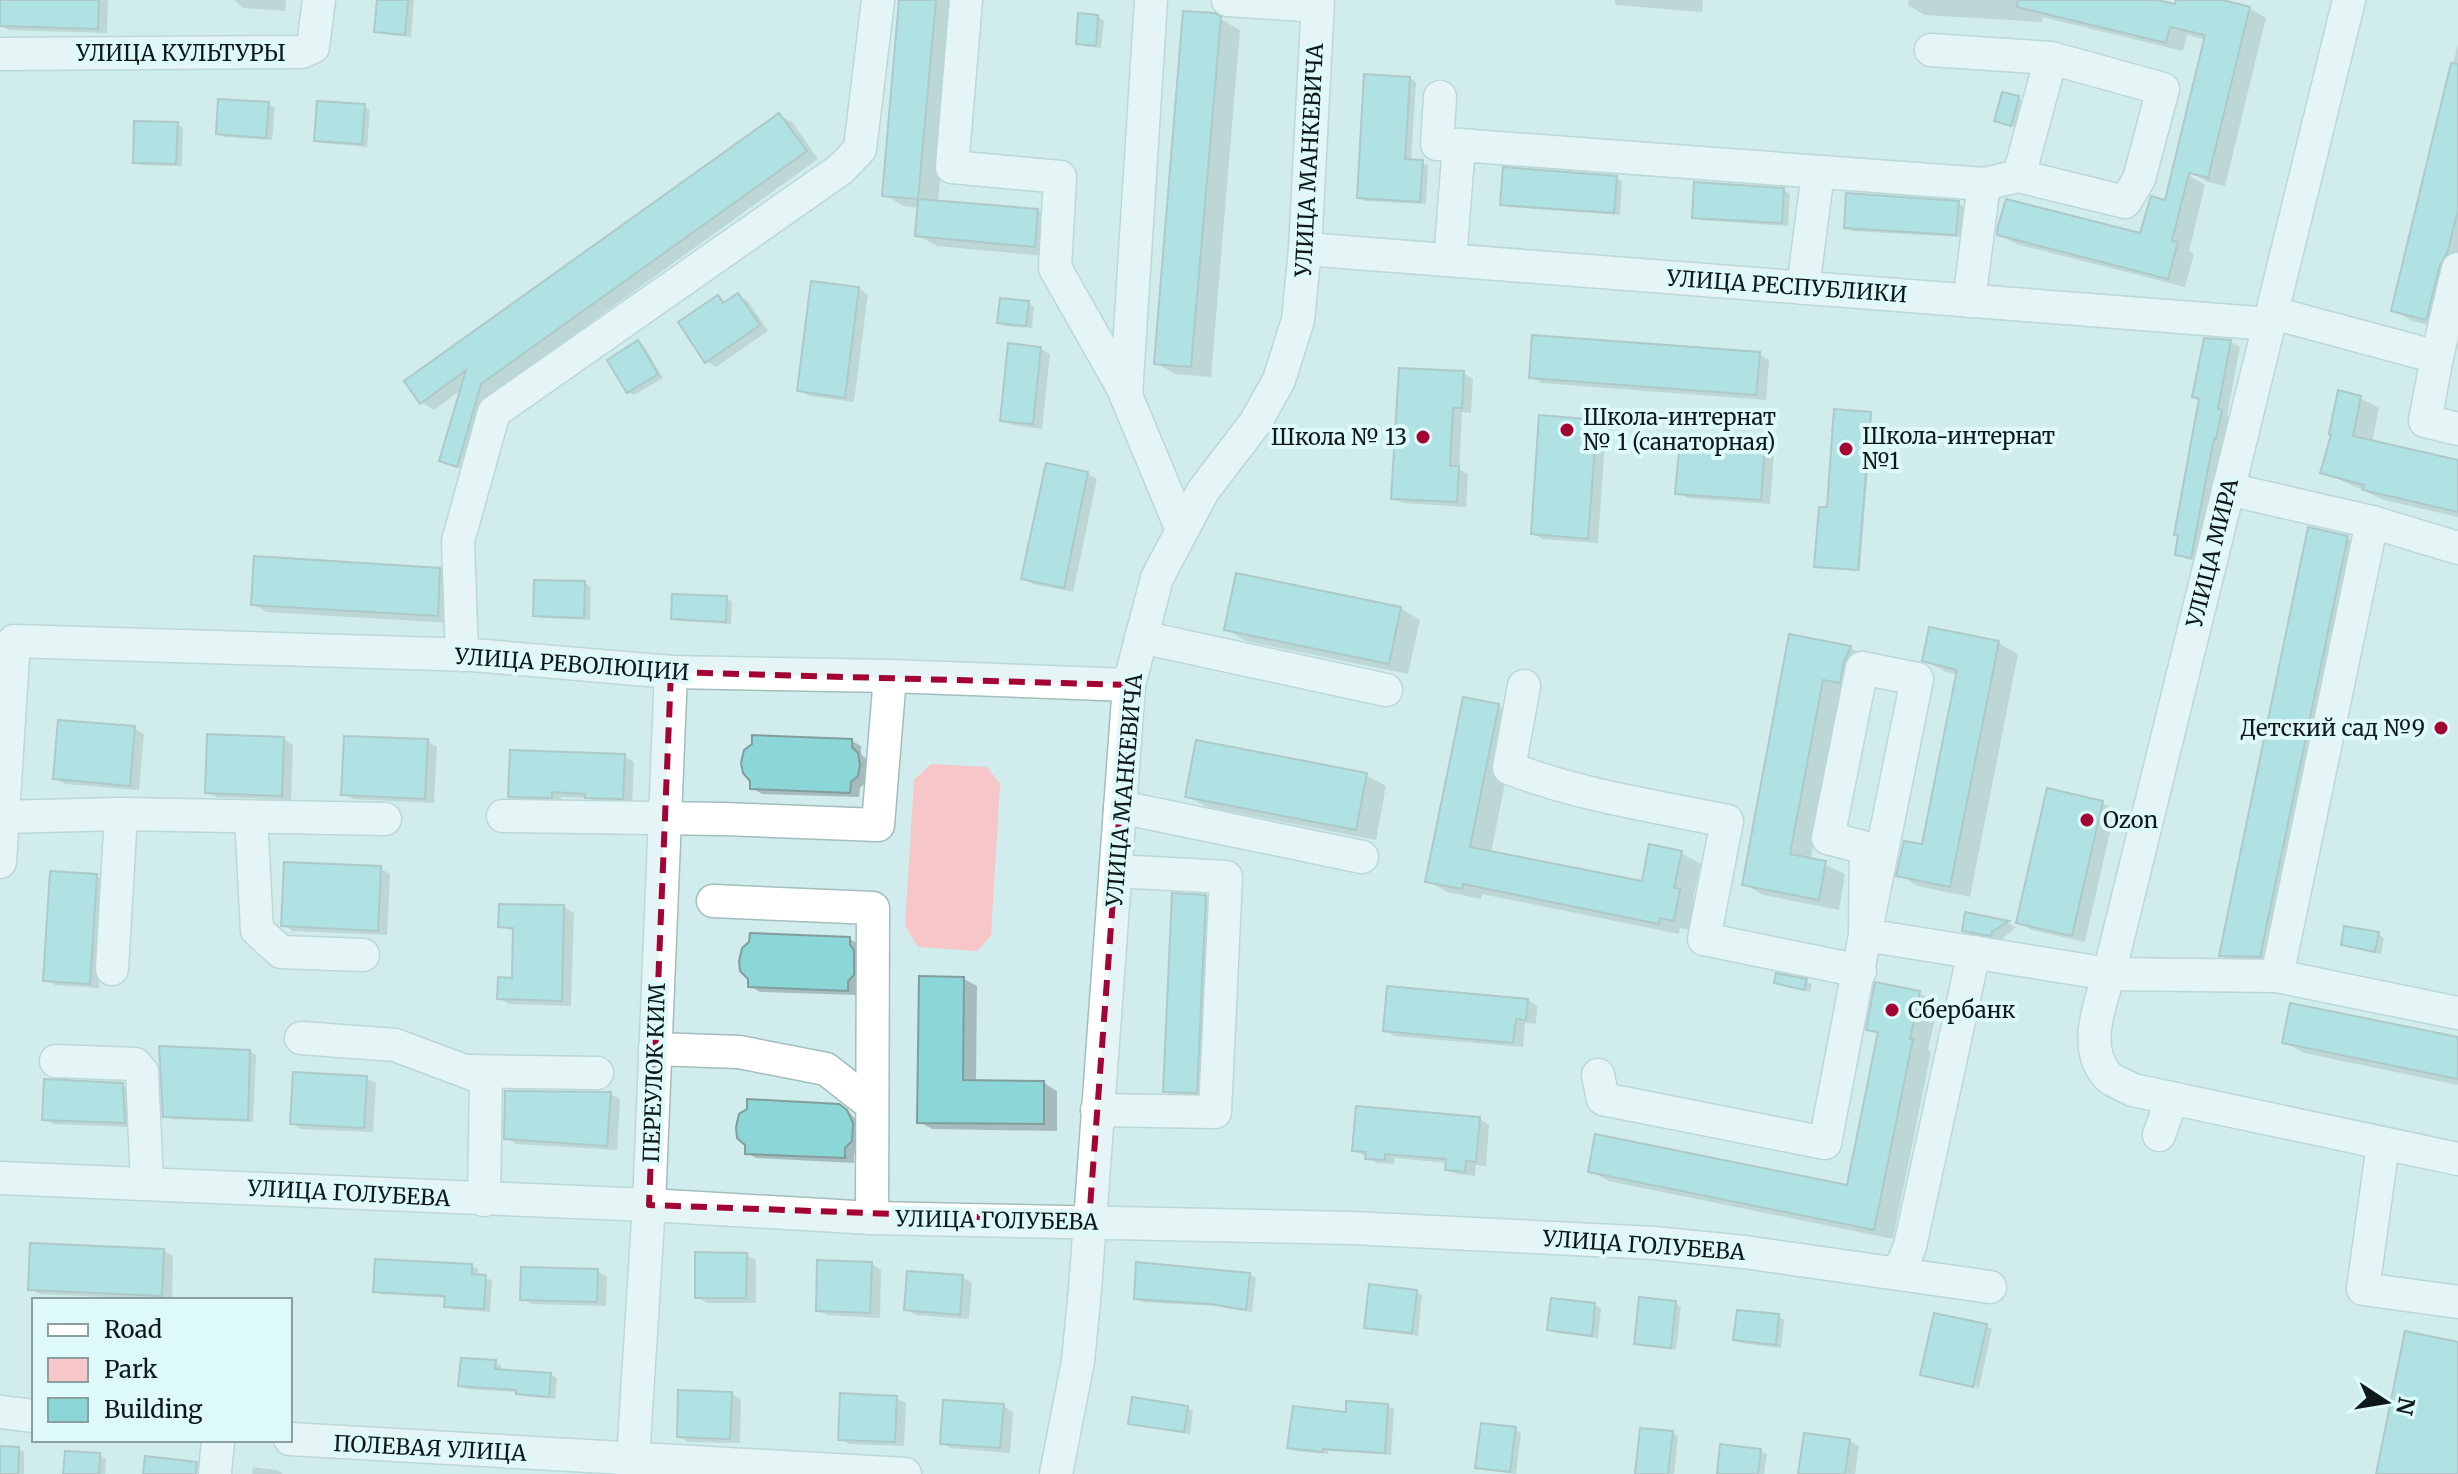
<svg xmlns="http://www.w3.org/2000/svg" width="2458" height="1474" font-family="Merriweather,serif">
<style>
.green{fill:#f7c6c8}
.shadow{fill:#0003}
.building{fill:#8bd6d7;stroke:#839d9d;stroke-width:2}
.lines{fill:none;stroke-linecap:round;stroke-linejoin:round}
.minor-casing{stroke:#a3bdbe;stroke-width:35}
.minor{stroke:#fff;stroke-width:32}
.marked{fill:none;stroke:#a30434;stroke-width:6;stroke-dasharray:16 10;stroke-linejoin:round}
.poi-dot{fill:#a30434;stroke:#ddf9f9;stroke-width:3}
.labels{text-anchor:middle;stroke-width:8;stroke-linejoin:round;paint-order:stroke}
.street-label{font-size:22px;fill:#0e1818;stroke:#ddf9f9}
.poi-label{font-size:22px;fill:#0e1818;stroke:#ddf9f9;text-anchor:start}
</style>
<rect width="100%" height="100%" fill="#d0ecec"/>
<path class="green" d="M931,764l56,3 13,17 -9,152 -14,15 -59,-4 -13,-21 9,-146z"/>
<g class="shadow">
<path d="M0,0h108l-1,33 -98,-3 -9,-5z"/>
<path d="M234,0h52l-1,11 -42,-3z"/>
<path d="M379,0h35l-3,37 -29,-3 -6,-3z"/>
<path d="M901,0h55l-18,203 100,8 19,12 -2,34 -118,-11 -20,-11 3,-27 -16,-2 -20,-11z"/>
<path d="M1614,0h89l-1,12 -86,-7z"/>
<path d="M1909,0h240l27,7 2,-7h37l34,8 17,10 -41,168 -17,-4 -18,-10v4l15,9 -16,66 5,3 -9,33 -169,-43 -17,-10 142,1 26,-33 39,-162 -19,-5 -4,16 -141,-34v5l-117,-7 -17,-10z"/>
<path d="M1214,15l26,15 -29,347 -36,-3 -19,-11z"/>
<path d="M1098,17l6,4 -3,27 -17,-2 -6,-3z"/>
<path d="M2458,44v230l-13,55 -33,-8 -18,-11z"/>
<path d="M1410,78l6,4 -5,79 17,4 -2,39 -61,-3 -6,-4z"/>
<path d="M2018,98l6,3 -7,27 -20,-8z"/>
<path d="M269,104l6,4 -3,32 -48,-3 -6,-4z"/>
<path d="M364,106l6,4 -3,37 -45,-4 -6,-3z"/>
<path d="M779,115l13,7 26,37 -324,233 -24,81 -29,-13 21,-71 -28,21 -13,-8z"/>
<path d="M177,124l6,4 -1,38 -41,-1 -6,-3z"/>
<path d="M1616,178l6,3 -2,34 -112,-8 -6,-3z"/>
<path d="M1784,190l6,4 -2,32 -88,-6 -6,-3z"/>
<path d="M1958,203l6,4 -2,30 -110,-6 -6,-4z"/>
<path d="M813,283l46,6 9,5 -14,108 -45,-6 -10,-6z"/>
<path d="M738,295l10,6 20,30 -52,36 -10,-6 12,-63 9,5z"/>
<path d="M1028,303l6,4 -2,21 -27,-2 -6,-4z"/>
<path d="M2230,342l10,5 -13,68 4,2 -5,26h-3l-22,119 -14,-3 -10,-5 24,-154 -7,-4z"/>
<path d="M638,343l6,3 19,32 -29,17 -6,-3z"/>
<path d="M1041,349l9,5 -8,75 -30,-4 -10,-5z"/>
<path d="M1759,354l10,6 -3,40 -225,-17 -10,-6z"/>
<path d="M1463,373l10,6 -2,34 -9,-1 -3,57 9,5 -2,33 -63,-4 -10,-5z"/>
<path d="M2360,398l19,10 -7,35 86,19v55l-74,-17 -61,-28z"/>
<path d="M1870,414l2,1 -12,155 -41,-3 9,-58z"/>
<path d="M1596,422l10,5 -8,116 -56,-4 -9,-6z"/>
<path d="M1765,448l9,6 -4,50 -83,-6 -10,-6z"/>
<path d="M1047,465l41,9 9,5 -24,113 -40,-8 -10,-6z"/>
<path d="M2347,538l18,10 -87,418 -40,-1 -17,-10z"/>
<path d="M439,570l14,7 -2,46 -185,-11 -13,-8z"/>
<path d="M585,583l6,4 -1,33 -49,-2 -6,-3z"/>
<path d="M726,598l6,4 -1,22 -52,-3 -6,-3z"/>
<path d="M1400,608l20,12 -12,54 -162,-33 -20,-12z"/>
<path d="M1791,637l60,11 19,11 -27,30 -32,169 34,16 -6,36 -76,-15 -19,-11z"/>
<path d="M1998,643l20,11 -48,243 -52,-11 -19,-11 24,-28 35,-172 -14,-4 -20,-11z"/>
<path d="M1465,699l34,7 19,12 -27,135 152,31 38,-31 20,11 -8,35 6,4 -5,28 -14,-3 -1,6 -197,-40 -1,5 -34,-7 -19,-11z"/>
<path d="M134,728l10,6 -5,56 -74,-6 -10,-6z"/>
<path d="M284,739l9,6 -2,55 -74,-3 -10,-5z"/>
<path d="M851,740l10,6v8l6,6v21l-7,7 -1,9 -97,-3 -10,-6z"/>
<path d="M427,741l10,6 -3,56 -81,-4 -10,-5z"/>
<path d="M624,756l10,6 -2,41 -36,-1 -8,-4 -27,-1v5l-42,-1 -9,-5z"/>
<path d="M1366,775l20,11 -10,54 -169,-33 -20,-11z"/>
<path d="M2102,803l13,7 -30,132 -53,-12 -14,-8z"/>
<path d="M380,868l10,6 -3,61 -94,-4 -10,-6z"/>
<path d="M96,876l10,6 -7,106 -44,-3 -10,-5z"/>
<path d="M1206,897l19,11 -9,195 -31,-1 -20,-11z"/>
<path d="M564,907l10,6 -3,93 -62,-2 -10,-6 15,-18 1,-48 -14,-6z"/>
<path d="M1967,915l41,8 8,4 -15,13 -28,-4 -9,-6z"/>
<path d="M2378,934l6,4 -3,16 -38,-10z"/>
<path d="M849,939l10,5 -2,51 -97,-3 -10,-6z"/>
<path d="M964,979l13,7 -1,96 68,1 13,8v40l-125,-2 -13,-7z"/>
<path d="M1806,981l6,4 -2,7 -34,-10z"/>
<path d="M1919,993l19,11 -10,46 3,2 -38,187 -285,-58 -18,-11 258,17 31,-152 -11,-6z"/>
<path d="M1528,1000l9,6 -1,18 -11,-1 -2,24 -129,-11 -9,-6z"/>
<path d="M2458,1039v46l-154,-32 -20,-11z"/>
<path d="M250,1052l6,3 -3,67 -82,-3 -6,-3z"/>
<path d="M366,1078l10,5 -3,49 -72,-3 -9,-6z"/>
<path d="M123,1085l10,5 1,37 -81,-3 -9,-6z"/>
<path d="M610,1094l10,5 -3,51 -101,-6 -10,-6z"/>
<path d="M839,1106l10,6 13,14v17l-8,11v9l-98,-5 -9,-5v-9z"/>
<path d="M1480,1119l9,6 -3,41 -10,-1 -1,11 -18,-2 -10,-5 1,-6 -53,-5 -1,6 -17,-1 -23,-13z"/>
<path d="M164,1251l9,5 -1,44 -132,-6 -10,-5z"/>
<path d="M746,1255l10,5v43h-49l-10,-6z"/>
<path d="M872,1264l9,6 -1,48 -53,-3 -9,-5z"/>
<path d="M472,1266l6,3 -1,8 15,3 -2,32 -38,-3 -6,-3 1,-8 -66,-4 -6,-3z"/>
<path d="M597,1271l10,6 -1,29 -74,-2 -10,-5z"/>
<path d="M1250,1275l6,3 -4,34 -35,-6 -75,-4 -6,-4z"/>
<path d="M962,1277l10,6 -3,36 -53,-4 -10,-6z"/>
<path d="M1416,1292l6,3 -4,41 -46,-6 -6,-3z"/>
<path d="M1676,1303l5,4 -5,43 -34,-4 -6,-3z"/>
<path d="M1595,1305l6,4 -3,29 -42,-5 -6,-4z"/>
<path d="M1778,1316l6,4 -3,28 -40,-5 -6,-4z"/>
<path d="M1986,1326l6,3 -13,59 -57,-14z"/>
<path d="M495,1362l6,4v5l50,4 6,3 -2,21 -31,-3 -7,-4 -51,-3 -5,-4z"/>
<path d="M732,1394l9,6 -1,43 -52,-1 -9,-6z"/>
<path d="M896,1398l10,5 -2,43 -55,-2 -9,-6z"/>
<path d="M1003,1406l10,6 -3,41 -59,-5 -9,-5z"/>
<path d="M1388,1406l6,3 -3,46 -63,-4v3l-32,-3 -6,-4 57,-33z"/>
<path d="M1187,1408l6,3 -3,23 -54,-8 -6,-3z"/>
<path d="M1515,1429l6,4 -5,41 -33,-4 -6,-3z"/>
<path d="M1673,1433l5,4 -4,37h-37z"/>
<path d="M1850,1441l9,5 -4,28h-55z"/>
<path d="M0,1448l18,1 6,3v22h-24z"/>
<path d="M1761,1451l6,3 -3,20h-45z"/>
<path d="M100,1455l6,4 -1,15h-40z"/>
<path d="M253,1467l24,3 6,4h-31z"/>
</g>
<g class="building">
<path d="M0,0h99l-1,29 -98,-3z"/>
<path d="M377,0h31l-3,35 -31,-3z"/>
<path d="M899,0h37l-18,199 -36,-3z"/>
<path d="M2018,0h140l17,4 1,-4h47l27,7 -42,171 -19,-5 -17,68 6,1 -10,37 -171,-44 1,-9 8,-27 134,34 11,-37 14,4 40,-165 -35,-8 -4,16 -149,-36z"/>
<path d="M1183,11l32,2 6,4 -30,350 -37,-3z"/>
<path d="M1078,13l20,2 -2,31 -20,-2z"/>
<path d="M2451,63l7,1v146l-11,44 -7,11 -14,55 -35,-9z"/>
<path d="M1364,74l46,3 -5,82 18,1 -3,42 -63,-4z"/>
<path d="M2002,92l17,4 -8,30 -17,-5z"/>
<path d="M218,99l51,3 -3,36 -50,-4z"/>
<path d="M317,101l48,3 -3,40 -48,-3z"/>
<path d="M779,113l28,38 -326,233 -24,83 -18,-6 27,-91 -46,34 -16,-23z"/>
<path d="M134,121l44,1 -2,42 -43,-1z"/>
<path d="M1503,167l114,9 -3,37 -114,-8z"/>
<path d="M1694,182l90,6 -2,35 -90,-5z"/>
<path d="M1846,193l113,8 -3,34 -112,-7z"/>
<path d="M918,199l120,10 -3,38 -120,-11z"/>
<path d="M811,281l48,6 -14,111 -48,-7z"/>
<path d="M738,293l22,32 -55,38 -27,-41 40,-27 5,8z"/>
<path d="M1000,298l29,3 -3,25 -29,-3z"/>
<path d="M1532,335l228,17 -4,43 -227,-17z"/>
<path d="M2204,338l27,2 -13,69 4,1 -6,29 -2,-1 -23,120 -16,-3 3,-20h-4l25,-136 -7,-2z"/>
<path d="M638,340l20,34 -31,19 -20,-33z"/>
<path d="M1008,343l33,4 -8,77 -33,-3z"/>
<path d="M1399,368l65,3 -2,37h-9l-3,58h9l-2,36 -66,-3z"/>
<path d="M2338,390l23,6 -8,40 105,24v52l-95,-22 1,-5 -44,-12 11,-38 -2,-1z"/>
<path d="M1834,409l37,3 -13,158 -44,-3 5,-60h8z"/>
<path d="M1539,415l58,5 -9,119 -57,-5z"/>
<path d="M1680,440l85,6 -4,54 -86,-6z"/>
<path d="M1046,463l42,9 -24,116 -43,-9z"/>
<path d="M2308,527l40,9 -88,421 -41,-1z"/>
<path d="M254,556l186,12 -2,48 -187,-11z"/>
<path d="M1236,573l165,34 -12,57 -165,-34z"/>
<path d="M534,580l51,1 -1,37 -51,-2z"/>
<path d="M672,594l55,2 -1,26 -55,-3z"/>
<path d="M1929,627l70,14 -49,246 -54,-11 8,-35 18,3 35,-174 -35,-9z"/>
<path d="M1789,634l62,12 -8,18 -3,19 -17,-3 -33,174 36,7 -7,39 -77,-15z"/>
<path d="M1463,697l36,7 -29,143 172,34 7,-37 33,7 -8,37 6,1 -6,32 -14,-3 -1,6 -196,-40 -1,5 -37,-7z"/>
<path d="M58,720l77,6 -5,60 -77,-7z"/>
<path d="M207,734l77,3 -2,59 -77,-3z"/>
<path d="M752,735l100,4v8l6,6 2,12 -2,11 -7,6 -1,11 -100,-4v-8l-7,-8 -2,-10 3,-13 8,-6z"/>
<path d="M344,736l84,3 -3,60 -84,-4z"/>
<path d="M1196,740l171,33 -11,57 -171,-33z"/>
<path d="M510,750l115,4 -2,45 -38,-1v-4l-33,-2v6l-44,-1z"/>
<path d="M2047,788l56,13 -31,135 -56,-13z"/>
<path d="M284,862l97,4 -3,65 -97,-5z"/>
<path d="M50,871l47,3 -7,110 -47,-3z"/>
<path d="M1172,893l34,2 -9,198 -34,-1z"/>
<path d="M499,904l65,1 -2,96 -65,-2 1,-22 14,1 1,-50 -15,-1z"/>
<path d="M1965,912l44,9 -17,11 -1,4 -29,-5z"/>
<path d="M2344,926l35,6 -4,20 -34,-7z"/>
<path d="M750,933l100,4v8l4,5v25l-6,6v10l-100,-4v-8l-8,-8 -1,-10 3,-13 7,-6z"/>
<path d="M1776,973l31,6 -3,11 -30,-7z"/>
<path d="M919,976l45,1 -1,103 81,1v43l-127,-1z"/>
<path d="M1875,982l45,9 -10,48h3l-39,191 -286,-58 7,-38 252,51 31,-153 -12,-2z"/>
<path d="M1387,986l141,13 -2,21 -10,-1 -3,24 -130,-12z"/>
<path d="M2290,1003l168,34v42l-176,-36z"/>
<path d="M159,1046l91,4 -2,70 -85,-3z"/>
<path d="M293,1072l74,4 -3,52 -74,-4z"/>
<path d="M44,1079l79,4 2,40 -83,-3z"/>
<path d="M505,1091l106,1 -4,54 -103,-7z"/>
<path d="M747,1099l92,5 8,6 6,13 -1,18 -7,7v10l-100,-4v-9l-8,-7 -1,-11 3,-13 8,-5z"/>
<path d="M1356,1106l124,11 -4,45 -10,-1 -1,11 -20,-2 1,-11 -61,-5v6l-20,-1 1,-7 -14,-1z"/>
<path d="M30,1243l134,6 -2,47 -134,-6z"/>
<path d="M695,1252l52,1 -1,45h-51z"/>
<path d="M375,1259l97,5v10l14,1 -2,34 -40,-2 1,-11 -72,-4z"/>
<path d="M817,1260l55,2 -2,51 -54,-2z"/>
<path d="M1136,1262l114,11 -4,37 -36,-6 -76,-5z"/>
<path d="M521,1267l77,2 -1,33 -77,-2z"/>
<path d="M907,1271l56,4 -3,40 -56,-5z"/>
<path d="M1369,1284l48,6 -5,43 -48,-5z"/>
<path d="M1639,1297l37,4 -5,47 -37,-4z"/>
<path d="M1551,1298l44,5 -3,33 -45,-6z"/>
<path d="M1737,1310l42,4 -3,31 -43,-5z"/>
<path d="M1934,1313l53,11 -14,63 -53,-12z"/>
<path d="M2405,1331l53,11v132h-82z"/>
<path d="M461,1358l35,2 -1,9 56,4 -2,24 -33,-3v-4l-58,-4z"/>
<path d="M678,1390l54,2 -2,47 -53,-2z"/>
<path d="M840,1393l57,3 -2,46 -57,-2z"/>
<path d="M1132,1397l56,9 -4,26 -56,-8z"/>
<path d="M943,1400l61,4 -4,44 -60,-4z"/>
<path d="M1346,1401l42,3 -3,49 -62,-4 -1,3 -35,-4 6,-42 53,6z"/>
<path d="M1481,1423l35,4 -6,45 -35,-4z"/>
<path d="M1640,1428l33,3 -5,43h-33z"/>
<path d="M1804,1433l46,6 -5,35h-47z"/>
<path d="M1720,1444l41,5 -3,25h-41z"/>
<path d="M0,1446l19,1 -1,27h-18z"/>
<path d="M65,1451l35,2 -1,21h-36z"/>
<path d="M145,1456l52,6 -1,12h-53z"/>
</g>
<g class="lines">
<g class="minor-casing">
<g id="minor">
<path d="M966,0l-14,167 108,10 -5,91 67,118 60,144"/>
<path d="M1228,0l89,6"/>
<path d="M2349,0l-240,974c-9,30 -26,72 -3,100 5,7 20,12 27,16l325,69"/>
<path d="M1931,50l120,8"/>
<path d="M0,54l302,-2 11,-5 6,-47"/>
<path d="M1440,97l-3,47 22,1 -9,115"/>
<path d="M1459,145l525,39 35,-8 106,26 14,-23 24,-90 -112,-31 -32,118"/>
<path d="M1305,249l965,75"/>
<path d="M2458,269l-21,88 -12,64 33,8"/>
<path d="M1803,288l15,-116"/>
<path d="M1969,301l15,-117"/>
<path d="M2273,313l164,44"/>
<path d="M1126,396l25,-396"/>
<path d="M2228,489l144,33 86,26"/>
<path d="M1141,637l245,53"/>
<path d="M462,655l-4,-114 36,-129 347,-243 19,-20 18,-149"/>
<path d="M1524,686l-15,82c69,27 145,38 218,53l-23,118 156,32"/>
<path d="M1120,807l242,50"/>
<path d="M503,816l221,3 154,6 12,-149"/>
<path d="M2,817l119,-3 264,5"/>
<path d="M251,817l6,113 24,22 82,3"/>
<path d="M0,862l14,-221 459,14 198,17 219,4 239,9"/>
<path d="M713,901l160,7 -1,310"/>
<path d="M112,969l9,-155"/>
<path d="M2277,976l95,-454"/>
<path d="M301,1038l94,7 91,34 -2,121"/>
<path d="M655,1049l84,3 87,17 46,36"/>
<path d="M56,1061l79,3 7,8 5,111"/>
<path d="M467,1071l130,2"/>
<path d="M1598,1075l5,24 222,44 40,-208 1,-87 -38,-10 34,-170 55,11 -52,256 244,39 168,2 181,37"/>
<path d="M1097,1110l118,2 11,-235 -110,-6"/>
<path d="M2159,1135l13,-37"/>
<path d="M2383,1144l-20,145 95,13"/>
<path d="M0,1178l649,27 223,13 480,10 302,15 90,9 246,35"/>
<path d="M1895,1273l9,-12 6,-15 64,-294"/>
<path d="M0,1412l34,4"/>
<path d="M290,1439l615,35"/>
<path d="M215,1474l3,-34"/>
<path d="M632,1474l17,-269 22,-533"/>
<path d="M1056,1474l22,-113 7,-71 44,-605 28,-107 46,-87 52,-68 24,-43 19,-60 7,-71 13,-249"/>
</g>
</g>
<use href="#minor" class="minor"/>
</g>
<path d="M0 0H2458V1474H0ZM671,672l458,13 -40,536 -440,-16z" fill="#d0ecec" fill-opacity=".55" fill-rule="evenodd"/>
<path class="marked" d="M671,672l458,13 -40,536 -440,-16z"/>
<g class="poi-dot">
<circle cx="1567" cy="430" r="8"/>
<circle cx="1423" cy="437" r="8"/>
<circle cx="1846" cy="449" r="8"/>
<circle cx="2441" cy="728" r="8"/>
<circle cx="2087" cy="820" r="8"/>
<circle cx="1892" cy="1010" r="8"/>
</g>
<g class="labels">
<g class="street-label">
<text x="181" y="61">УЛИЦА КУЛЬТУРЫ</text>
<text transform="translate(1309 160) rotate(-87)" y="8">УЛИЦА МАНКЕВИЧА</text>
<text transform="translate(1787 286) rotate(4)" y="8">УЛИЦА РЕСПУБЛИКИ</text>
<text transform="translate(2212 553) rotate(-76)" y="8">УЛИЦА МИРА</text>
<text transform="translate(572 664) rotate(4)" y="8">УЛИЦА РЕВОЛЮЦИИ</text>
<text transform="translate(1124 790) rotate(-85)" y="8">УЛИЦА МАНКЕВИЧА</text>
<text transform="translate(654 1073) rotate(-88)" y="8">ПЕРЕУЛОК КИМ</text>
<text transform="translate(349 1193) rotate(3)" y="8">УЛИЦА ГОЛУБЕВА</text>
<text transform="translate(997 1220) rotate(1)" y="8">УЛИЦА ГОЛУБЕВА</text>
<text transform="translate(1644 1245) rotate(4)" y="8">УЛИЦА ГОЛУБЕВА</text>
<text transform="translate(430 1448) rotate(3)" y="8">ПОЛЕВАЯ УЛИЦА</text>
</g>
<g class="poi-label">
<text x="1583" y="425">Школа-интернат<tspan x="1583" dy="25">№ 1 (санаторная)</tspan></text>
<text x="1862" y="444">Школа-интернат<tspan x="1862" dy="25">№1</tspan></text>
<text x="1407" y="445" text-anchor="end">Школа № 13</text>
<text x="2425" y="736" text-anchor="end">Детский сад №9</text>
<text x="2103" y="828">Ozon</text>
<text x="1908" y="1018">Сбербанк</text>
</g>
</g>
<rect x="32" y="1298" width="260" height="144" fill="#ddf9f9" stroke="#8a9f9f" stroke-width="2"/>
<rect x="48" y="1324" width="40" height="12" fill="#ffffff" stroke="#8a9f9f" stroke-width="2"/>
<text x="104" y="1338" font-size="24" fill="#0e1818">Road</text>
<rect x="48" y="1358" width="40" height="24" fill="#f7c6c8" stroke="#8a9f9f" stroke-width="2"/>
<text x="104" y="1378" font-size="24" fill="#0e1818">Park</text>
<rect x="48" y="1398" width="40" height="24" fill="#8bd6d7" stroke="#8a9f9f" stroke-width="2"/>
<text x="104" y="1418" font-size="24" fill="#0e1818">Building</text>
<g transform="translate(2386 1402) rotate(102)" stroke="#ddf9f9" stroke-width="6" paint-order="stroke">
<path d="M0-6L14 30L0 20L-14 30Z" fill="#0e1818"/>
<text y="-12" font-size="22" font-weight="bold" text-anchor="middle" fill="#0e1818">N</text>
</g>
</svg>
